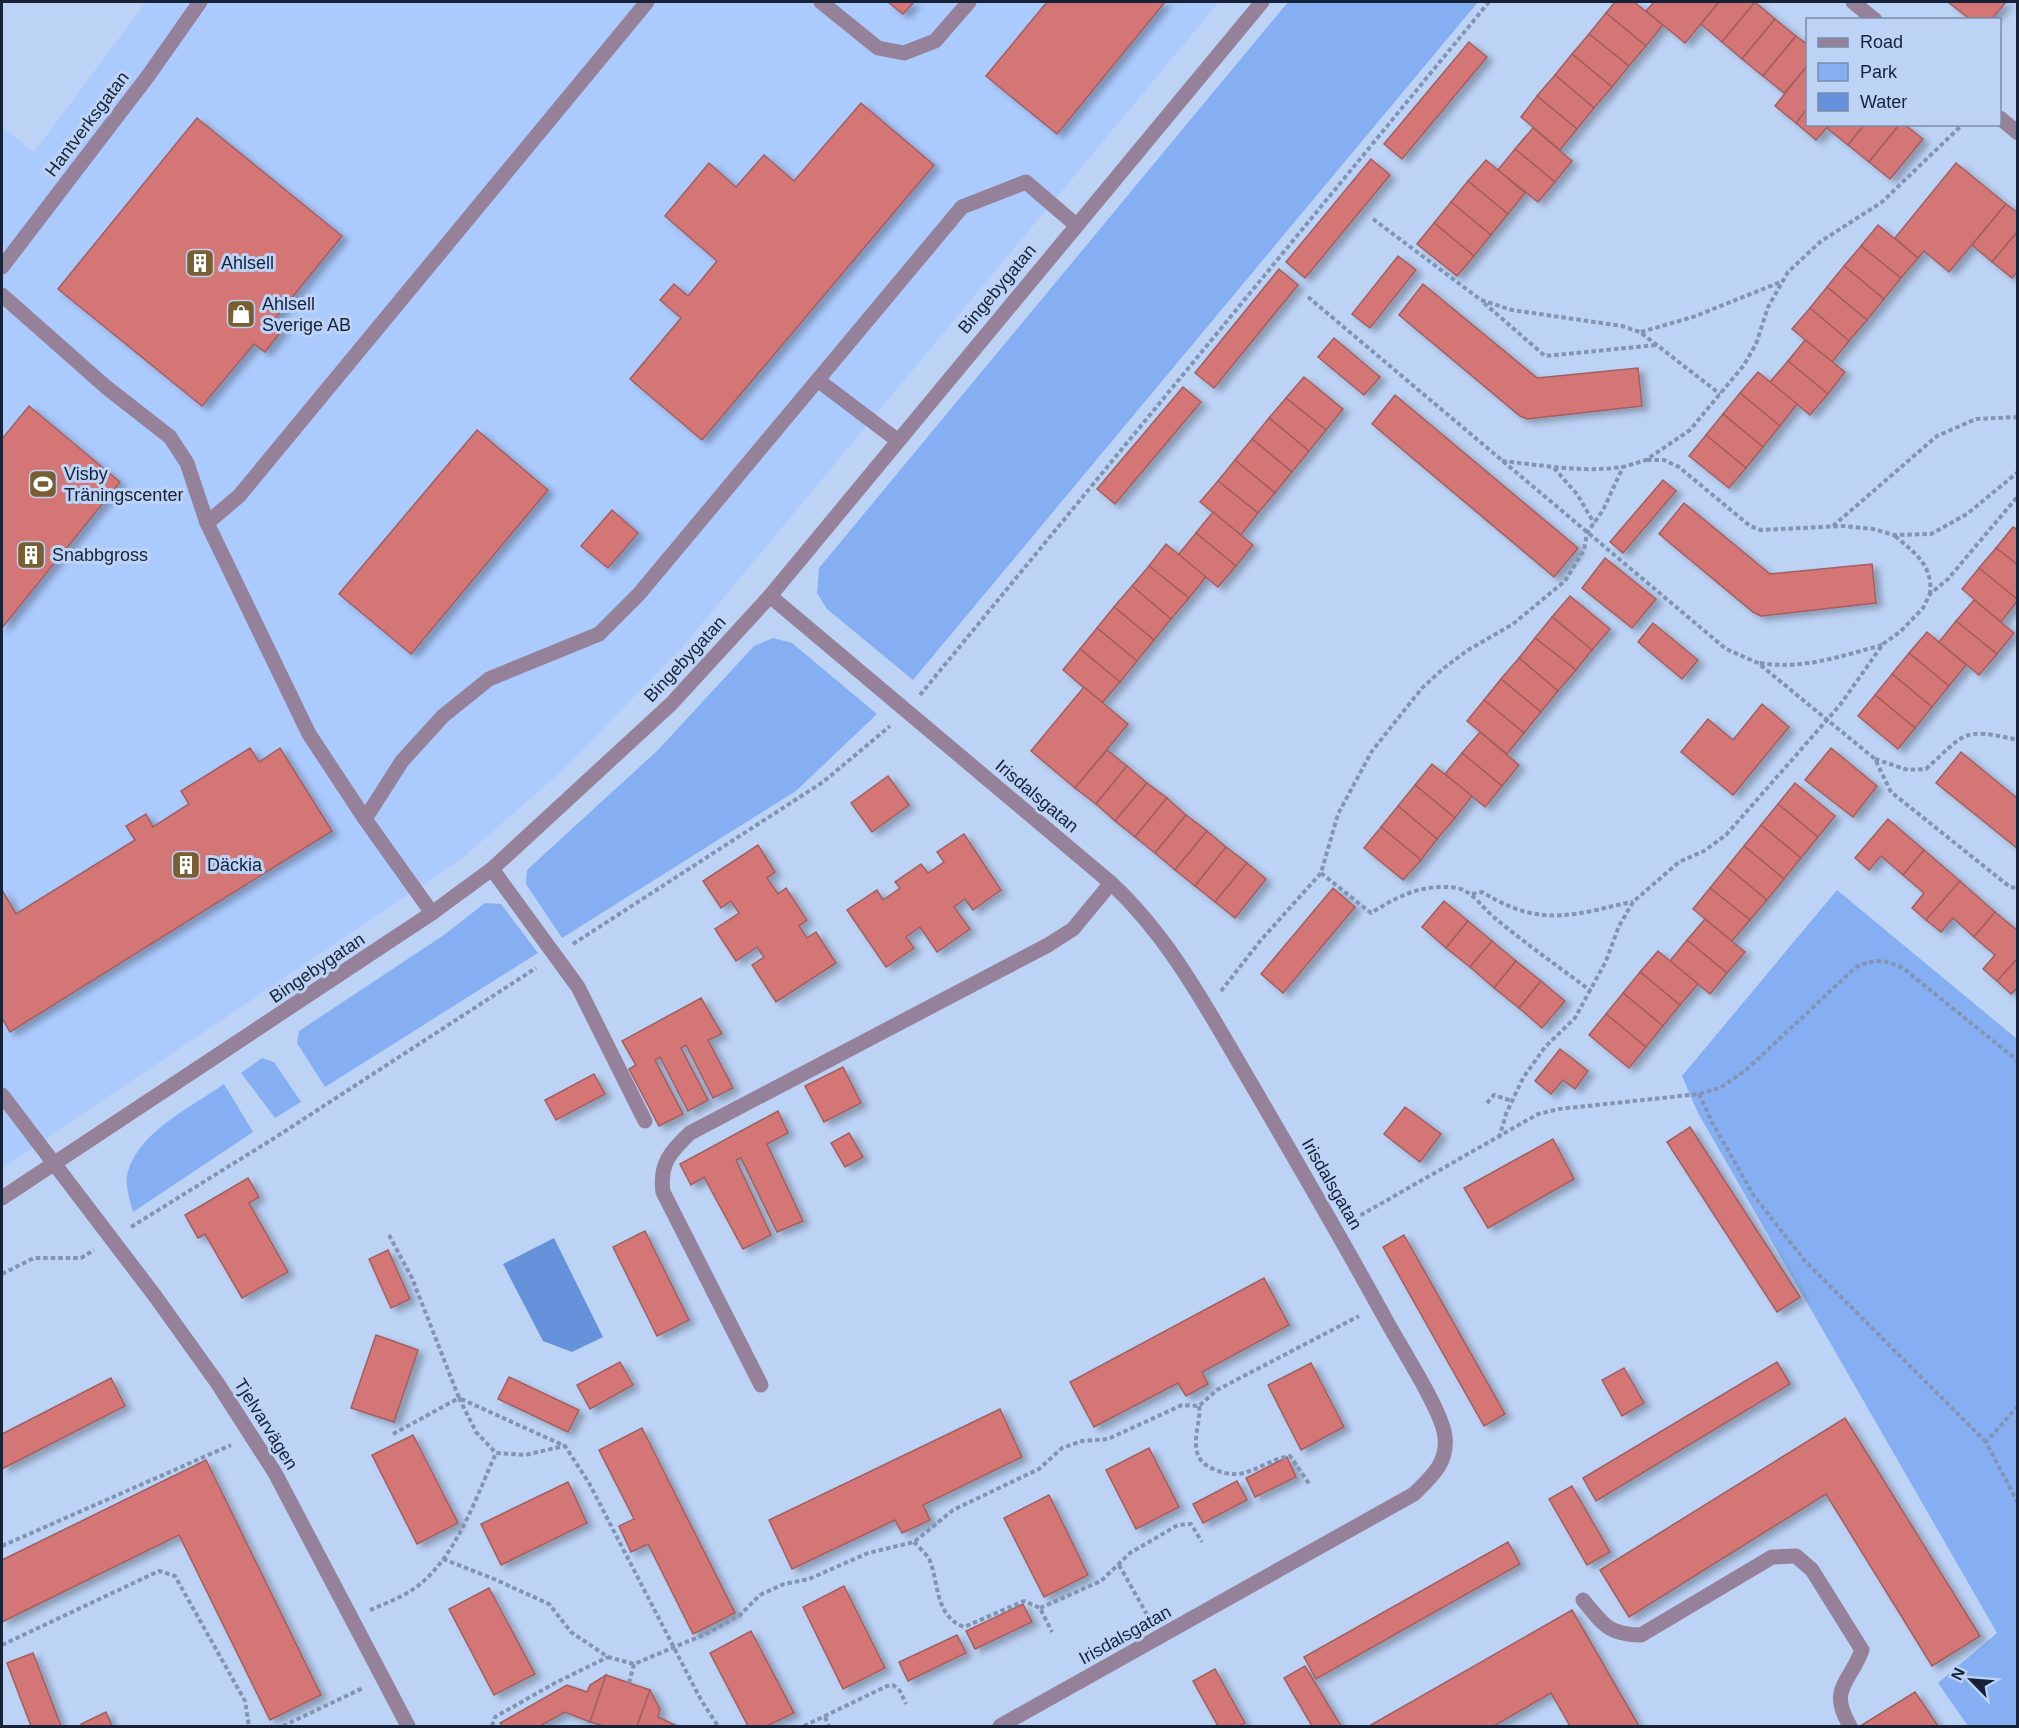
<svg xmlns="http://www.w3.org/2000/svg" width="2019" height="1728" font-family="Arial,sans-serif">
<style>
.built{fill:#abcafe}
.green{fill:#85aff2}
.water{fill:#6692db}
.building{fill:#d47576;stroke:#a35e5e;stroke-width:1.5;filter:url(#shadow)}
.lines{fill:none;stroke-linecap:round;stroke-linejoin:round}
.path{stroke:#8194b2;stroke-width:4;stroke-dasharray:4.5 3;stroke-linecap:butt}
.service{stroke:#95829a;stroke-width:15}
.minor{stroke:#95829a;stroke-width:15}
.labels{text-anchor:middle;stroke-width:6;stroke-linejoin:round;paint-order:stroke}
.street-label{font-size:18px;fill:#152238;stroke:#bdd3f6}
.poi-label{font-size:18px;fill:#152238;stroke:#bdd3f6;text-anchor:start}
</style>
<defs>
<filter id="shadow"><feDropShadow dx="6" dy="4" stdDeviation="3" flood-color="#0004"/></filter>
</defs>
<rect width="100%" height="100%" fill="#bdd3f6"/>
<path class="built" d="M146,2h1073l-534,642 -122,126 -102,89 -459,309v-1041l32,25z"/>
<g class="green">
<path d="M1288,2h190l-565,678 -86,-71 -10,-16 2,-25z"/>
<path d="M773,638l19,5 85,71 -81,77 -234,147 -36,-54 1,-14 131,-120 96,-104z"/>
<path d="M1837,890l180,149v687h-49l-30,-43 59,-50 -299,-520 -16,-37z"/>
<path d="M485,903l16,1 37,49 -213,134 -28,-44 2,-12 145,-96z"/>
<path d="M262,1058l12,4 27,40 -26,16 -34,-45z"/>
<path d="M224,1084l29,48 -120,80c-3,-12 -9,-29 -5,-41 13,-41 64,-64 96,-87z"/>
</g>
<path class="water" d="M554,1238l49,99 -31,15 -29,-11 -40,-77z"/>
<g class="building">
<path d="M888,2h26l-11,12z"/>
<path d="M1047,2h118l-108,132 -71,-58z"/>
<path d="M1615,2h19l29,23 -17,21 -40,-33z"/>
<path d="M1654,2h65l-34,41 -39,-32z"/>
<path d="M1719,2h36l-33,40 -21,-18z"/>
<path d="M1755,2l20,17 -33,40 -20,-17z"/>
<path d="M1948,2h58l-15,18h-20z"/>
<path d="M1606,13l40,33 -17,20 -40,-32z"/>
<path d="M1775,19l21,17 -33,40 -21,-17z"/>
<path d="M1589,34l40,32 -17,21 -40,-33z"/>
<path d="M1796,36l12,9v21l-24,27 -21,-17z"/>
<path d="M1469,42l18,15 -85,102 -18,-15z"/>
<path d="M1572,54l40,33 -18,21 -39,-33z"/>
<path d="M1807,66l1,42 -12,15 -21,-17z"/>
<path d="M1555,75l39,33 -17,21 -40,-33z"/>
<path d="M1537,96l40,33 -17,21 -39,-33z"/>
<path d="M861,103l73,62 -232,275 -72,-61 51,-61 -21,-18 14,-16 14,12 29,-35 -52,-45 44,-53 27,24 28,-32 30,26z"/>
<path d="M1808,108v16h22l-14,16 -20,-17z"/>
<path d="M197,118l145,118 -69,85 10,8 -18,23 -11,-8 -52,62 -144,-117z"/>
<path d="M1830,124h35l-17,21 -21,-17z"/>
<path d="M1865,124h35l-31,38 -21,-17z"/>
<path d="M1900,124h4l19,15 -33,40 -21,-17z"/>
<path d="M1533,128l39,33 -17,21 -40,-33z"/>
<path d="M1515,149l40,33 -17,20 -40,-32z"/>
<path d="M1371,159l19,16 -85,103 -19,-16z"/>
<path d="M1486,160l39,33 -17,21 -40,-33z"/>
<path d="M1956,163l50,41 -57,68 -25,-21 -6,7 -23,-20z"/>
<path d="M1468,181l40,33 -17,21 -40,-33z"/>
<path d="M1451,202l40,33 -17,21 -40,-33z"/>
<path d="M2006,204l12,9v18l-26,31 -20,-17z"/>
<path d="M1434,223l40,33 -17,20 -40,-32z"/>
<path d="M1878,225l40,33 -17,20 -40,-32z"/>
<path d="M2018,231v40l-6,7 -20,-16z"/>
<path d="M1861,246l40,32 -17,21 -40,-33z"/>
<path d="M1398,256l18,14 -46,58 -18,-14z"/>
<path d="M1844,266l40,33 -17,21 -40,-33z"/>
<path d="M1279,269l19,16 -84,103 -19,-15z"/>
<path d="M1423,284l114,94 101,-10 4,38 -115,13 -7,-3 -121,-101z"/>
<path d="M1827,287l40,33 -18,21 -39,-33z"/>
<path d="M1810,308l39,33 -17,21 -40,-33z"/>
<path d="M1334,338l46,39 -16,18 -46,-38z"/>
<path d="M1805,340l40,32 -17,22 -40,-33z"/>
<path d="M1788,361l40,33 -18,21 -40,-33z"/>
<path d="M1758,372l39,32 -17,22 -40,-33z"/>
<path d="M1304,377l39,32 -17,21 -40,-32z"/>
<path d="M1183,387l18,15 -86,102 -18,-15z"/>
<path d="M1740,393l40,33 -17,21 -40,-33z"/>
<path d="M1395,395l183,153 -24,29 -182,-153z"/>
<path d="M1286,398l40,32 -17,21 -40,-33z"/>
<path d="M29,406l91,76 -118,146v-189z"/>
<path d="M1723,414l40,33 -17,21 -40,-33z"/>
<path d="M1269,418l40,33 -17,21 -40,-33z"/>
<path d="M477,430l71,60 -137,164 -72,-60z"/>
<path d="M1706,435l40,33 -17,20 -40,-32z"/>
<path d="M1252,439l40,33 -17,21 -40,-33z"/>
<path d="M1235,460l40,33 -17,20 -40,-32z"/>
<path d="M1663,480l13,11 -53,62 -13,-11z"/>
<path d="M1218,481l40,32 -17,22 -41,-33z"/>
<path d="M1684,503l86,71 102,-10 4,39 -115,13 -8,-4 -94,-78z"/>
<path d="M612,510l26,23 -30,35 -27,-22z"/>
<path d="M1213,512l40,33 -17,21 -40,-33z"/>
<path d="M2013,527l5,3v35l-22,-17z"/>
<path d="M1196,533l40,33 -18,21 -40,-32z"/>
<path d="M1166,544l40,33 -17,21 -40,-32z"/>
<path d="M1996,548l22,17v35l-39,-32z"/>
<path d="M1605,558l51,41 -24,29 -50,-40z"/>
<path d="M1149,566l40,32 -18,21 -39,-33z"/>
<path d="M1979,568l39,32 -17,22 -39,-33z"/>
<path d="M1132,586l39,33 -17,21 -40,-33z"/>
<path d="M1570,596l40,33 -18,21 -40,-33z"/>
<path d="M1974,600l40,33 -17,21 -41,-33z"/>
<path d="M1114,607l40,33 -17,21 -40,-33z"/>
<path d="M1552,617l40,33 -16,20 -41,-32z"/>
<path d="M1956,621l41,33 -18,21 -40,-33z"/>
<path d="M1653,623l45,37 -16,19 -44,-37z"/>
<path d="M1097,628l40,33 -17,21 -40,-33z"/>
<path d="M1927,632l39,33 -17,21 -40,-33z"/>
<path d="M1535,638l41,32 -18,21 -39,-33z"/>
<path d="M1080,649l40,33 -18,21 -39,-33z"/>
<path d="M1909,653l40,33 -17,21 -40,-33z"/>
<path d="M1519,658l39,33 -17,21 -40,-33z"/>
<path d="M1892,674l40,33 -17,21 -40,-33z"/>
<path d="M1501,679l40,33 -17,21 -40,-33z"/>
<path d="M1084,687l44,37 -53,64 -44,-37z"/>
<path d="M1875,695l40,33 -17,21 -40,-33z"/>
<path d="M1484,700l40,33 -17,21 -40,-33z"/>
<path d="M1762,704l27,23 -56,68 -52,-43 27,-33 25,21z"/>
<path d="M1480,732l39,33 -17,21 -40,-33z"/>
<path d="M250,748l9,14 21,-14 52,83 -322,201 -8,-14v-128l14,24 119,-74 -9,-14 20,-12 7,13 36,-23 -8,-13z"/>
<path d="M1831,748l46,38 -24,31 -48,-37z"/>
<path d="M1107,750l20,16 -31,38 -21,-16z"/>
<path d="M1961,752l57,47v50l-82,-66z"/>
<path d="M1462,753l40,33 -17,21 -40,-33z"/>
<path d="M1432,764l40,32 -17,22 -40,-33z"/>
<path d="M1127,766l20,17 -32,38 -19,-17z"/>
<path d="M888,776l21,29 -37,27 -21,-29z"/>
<path d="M1147,783l20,15 -32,39 -20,-16z"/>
<path d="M1795,783l40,33 -17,21 -40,-33z"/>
<path d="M1415,785l40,33 -18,21 -39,-33z"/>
<path d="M1167,798l19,17 -31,38 -20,-16z"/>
<path d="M1778,804l40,33 -17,21 -40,-33z"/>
<path d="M1398,806l39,33 -16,21 -40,-33z"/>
<path d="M1186,815l21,16 -32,39 -20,-17z"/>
<path d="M1888,819l36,31 -21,25 -22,-19 -12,14 -14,-12z"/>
<path d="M1761,825l40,33 -17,21 -40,-33z"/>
<path d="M1381,827l40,33 -18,20 -39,-32z"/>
<path d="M1207,831l19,16 -31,39 -20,-16z"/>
<path d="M964,834l37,56 -28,20 -8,-11 -11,8 16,22 -33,23 -17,-25 -14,10 8,11 -28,19 -39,-57 30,-20 6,10 17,-12 -5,-6 26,-18 7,9 16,-11 -7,-10z"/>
<path d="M758,845l17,27 -8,6 11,16 8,-6 21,32 -8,6 8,12 9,-6 20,31 -60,39 -24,-37 12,-8 -7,-10 -21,14 -21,-32 24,-16 -8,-12 -10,7 -18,-27z"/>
<path d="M1744,846l40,33 -17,21 -40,-33z"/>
<path d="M1226,847l21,16 -32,39 -20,-16z"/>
<path d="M1924,850l36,31 -34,39 -14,-12 12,-15 -21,-18z"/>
<path d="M1247,863l19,16 -31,39 -20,-16z"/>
<path d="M1727,867l40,33 -17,20 -40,-32z"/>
<path d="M1960,881l35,31 -21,25 -21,-19 -12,14 -15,-12z"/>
<path d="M1333,888l22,19 -72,86 -22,-19z"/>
<path d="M1710,888l40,32 -18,21 -39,-32z"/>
<path d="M1444,901l24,20 -22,27 -24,-21z"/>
<path d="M1995,912l23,19v27l-21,23 -14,-12 12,-14 -21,-18z"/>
<path d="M1705,919l40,33 -18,21 -40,-33z"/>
<path d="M1468,921l24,20 -22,26 -24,-19z"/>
<path d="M1687,940l40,33 -17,21 -40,-33z"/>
<path d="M1492,941l24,20 -22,27 -24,-21z"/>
<path d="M1658,951l40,33 -18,21 -40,-33z"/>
<path d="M2018,958v29l-7,7 -14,-13z"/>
<path d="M1516,961l25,20 -22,27 -25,-20z"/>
<path d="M1640,972l40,33 -17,21 -40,-33z"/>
<path d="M1541,981l24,20 -23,27 -23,-20z"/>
<path d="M1623,993l40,33 -17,21 -40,-33z"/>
<path d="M701,998l21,36 -14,6 25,48 -20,10 -27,-53 -5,3 27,52 -20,11 -28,-54 -5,3 28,54 -24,12 -30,-57 7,-4 -14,-24z"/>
<path d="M1606,1014l40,33 -17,21 -40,-33z"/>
<path d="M1560,1049l28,22 -13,18 -12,-9 -12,14 -16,-13z"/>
<path d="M843,1067l18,36 -37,19 -19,-36z"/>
<path d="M594,1074l11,20 -49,26 -11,-20z"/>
<path d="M1405,1107l36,27 -21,28 -36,-28z"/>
<path d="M778,1111l10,22 -21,11 36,77 -26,11 -36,-74 -5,2 35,75 -28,14 -39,-72 -13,8 -11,-21z"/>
<path d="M1690,1127l110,170 -23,15 -110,-170z"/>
<path d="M849,1133l14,24 -18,10 -14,-24z"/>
<path d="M1553,1139l21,40 -86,49 -24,-40z"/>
<path d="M248,1178l11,19 -10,6 39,69 -46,26 -37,-64 -7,4 -13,-23z"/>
<path d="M645,1231l44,89 -32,16 -44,-89z"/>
<path d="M1404,1235l101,179 -21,12 -101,-179z"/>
<path d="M388,1250l22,49 -19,9 -22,-49z"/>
<path d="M1264,1278l25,47 -87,47 6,12 -22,12 -8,-13 -84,44 -24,-45z"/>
<path d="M376,1335l42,15 -24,72 -43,-14z"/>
<path d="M620,1362l13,23 -43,24 -13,-24z"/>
<path d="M1777,1362l13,22 -194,117 -13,-23z"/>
<path d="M1311,1363l33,64 -43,23 -33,-65z"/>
<path d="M1624,1368l20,35 -22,13 -20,-36z"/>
<path d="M509,1377l70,33 -11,22 -70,-33z"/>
<path d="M111,1378l14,28 -123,63v-35z"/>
<path d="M1000,1409l22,48 -99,48 7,15 -28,13 -7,-13 -103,49 -23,-49z"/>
<path d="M1845,1418l135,218 -48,30 -106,-172 -197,123 -29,-47z"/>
<path d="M642,1428l93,185 -42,21 -45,-90 -17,8 -12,-26 15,-7 -35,-69z"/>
<path d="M413,1435l45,88 -41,21 -45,-89z"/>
<path d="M1149,1448l30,59 -43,22 -30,-59z"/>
<path d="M1287,1457l9,20 -41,20 -9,-19z"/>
<path d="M206,1460l115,235 -51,25 -91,-185 -177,87v-62z"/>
<path d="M1237,1481l10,19 -44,23 -10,-19z"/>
<path d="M568,1482l19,41 -86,42 -20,-41z"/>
<path d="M1572,1486l38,66 -23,13 -38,-66z"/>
<path d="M1049,1495l39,80 -44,22 -40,-79z"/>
<path d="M1508,1542l12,22 -204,115 -12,-22z"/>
<path d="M844,1586l41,82 -42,21 -40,-82z"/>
<path d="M489,1588l46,86 -41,21 -45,-86z"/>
<path d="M1023,1604l9,18 -57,27 -9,-18z"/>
<path d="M1572,1610l67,116h-69l-19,-33 -57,33h-125z"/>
<path d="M751,1631l43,82 -27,13h-19l-38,-73z"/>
<path d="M957,1635l9,18 -58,28 -9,-19z"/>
<path d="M33,1653l28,73h-30l-24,-63z"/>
<path d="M1305,1666l36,60h-29l-28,-48z"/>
<path d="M1215,1669l30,54 -6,3h-21l-25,-45z"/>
<path d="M606,1675l-16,47 -25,-10 -25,14h-38l-2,-3 67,-38 20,7 3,-7z"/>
<path d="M606,1675l44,15 -13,36h-33l-14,-4z"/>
<path d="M650,1690l10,19 -2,8 19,9h-40z"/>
<path d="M1915,1692l23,34h-75l-1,-1z"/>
<path d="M106,1712l6,14h-30l-1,-2z"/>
</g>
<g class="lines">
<g class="path">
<path d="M1373,219l108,81 31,10 110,16 18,6 80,62"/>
<path d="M1308,297l418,352 32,14 117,96 16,33 119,95 8,1"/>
<path d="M1484,303l61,53 112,-11"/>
<path d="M1641,332l52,-15 90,-36"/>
<path d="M1647,460h17l15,7 71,59 11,4 82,-4 30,3 21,6 37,-1 36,-20 51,-42"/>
<path d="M1502,461c40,4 80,12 121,6"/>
<path d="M1554,468l23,26 17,29"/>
<path d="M1833,526l104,-90 39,-17 42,-2"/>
<path d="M1895,536c20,17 38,29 35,58"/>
<path d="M1760,663c42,7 82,-7 122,-18"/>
<path d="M920,695l569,-693"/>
<path d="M1875,759l33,11 18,-1c40,-36 35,-42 92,-29"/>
<path d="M1321,873l50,40c27,-17 52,-30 86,-25 16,3 26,21 39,31 30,25 63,48 95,72"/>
<path d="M1472,894l10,-2c40,24 65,28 110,19 14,-3 27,-7 41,-9"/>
<path d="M573,944l250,-162 67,-56"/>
<path d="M1221,991l40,-51 60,-67 17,-59 34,-63 50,-63 22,-20 24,-18 45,-26 52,-43 19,-31 3,-17 16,-23 20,-43 23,-7 44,-30 54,-65 12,-21 12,-37 20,-35 32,-30 62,-40 81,-78"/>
<path d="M1699,1094l13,28 42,74 51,65 181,181"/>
<path d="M1487,1103l7,-8 18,6"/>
<path d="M1499,1138l7,-24 17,-36 22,-31 30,-29 31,-57 13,-35 14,-24 46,-40 25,-11 22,-16 114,-130 43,-61 18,-13 22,-23 7,-14 18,-15 70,-83"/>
<path d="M1354,1219l184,-105 21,-5 140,-15 21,-6 26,-18 110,-103c18,-8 28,-8 47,1l115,93"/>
<path d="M131,1227l145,-90 260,-169"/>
<path d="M389,1235l23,43 47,120 106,48 24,37 112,217 17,26"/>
<path d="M2,1274l32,-16h47l13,-8"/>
<path d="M1199,1406c2,15 -6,31 -2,46 2,9 10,15 19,18 31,13 44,-9 74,-14l20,29"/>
<path d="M2018,1406l-32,36 32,61"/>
<path d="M393,1434l66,-36 17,34 20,21 29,2 39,-9"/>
<path d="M914,1542c5,6 13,12 16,19 9,23 5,55 34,66l60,-26 16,7 12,24"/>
<path d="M2,1546l229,-101"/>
<path d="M443,1559l51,20 55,25 22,28 37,25 26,7 74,-31 32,-18 20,-20 24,-11 25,-5 59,-26 46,-11 39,-32 86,-41 23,-21 20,-7 26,-2 74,-34 17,1 18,-16 142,-74"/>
<path d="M1119,1565l30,53"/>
<path d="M1040,1608l61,-27 29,-28 48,-28 13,-1 11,18"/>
<path d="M370,1610c14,-6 30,-12 42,-20 43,-28 64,-93 84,-137"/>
<path d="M2,1645l157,-74 16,5 70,125 4,25"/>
<path d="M629,1683l5,-19"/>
<path d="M825,1717l4,9"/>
<path d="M283,1726l80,-38"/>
<path d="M492,1726l3,-9 60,-34 53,-26"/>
<path d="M804,1726l83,-40 6,-1 7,6 6,13"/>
</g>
<g class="service">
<path d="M821,2l57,46 26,5 31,-12 34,-39"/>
<path d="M819,381l78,59"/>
<path d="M365,819l37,-58 41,-45 46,-37 110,-45 40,-40 323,-387 64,-25 50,43"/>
<path d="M492,869l86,118 67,134"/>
<path d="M761,1385l-98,-193c-4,-28 8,-41 27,-59l358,-188 25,-16 38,-46"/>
<path d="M1583,1600c20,24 25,35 58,35l131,-78 24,-1 16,14 50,80c-13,34 -34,39 -12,76"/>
</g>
<g class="minor">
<path d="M1853,2l22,18"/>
<path d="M2000,118l18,15"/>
<path d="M2,267l146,-191 52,-74"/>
<path d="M2,295l104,92 64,50 17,26 20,60 32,-27 408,-494"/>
<path d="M207,523l102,211 56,85 67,94"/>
<path d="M770,596l341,287c59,55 95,124 135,192 48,82 95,163 140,245 14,26 57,92 59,117 3,26 -14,40 -31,57l-414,232"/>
<path d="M2,1095l153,201 63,88 57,89 133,253"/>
<path d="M2,1198l430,-285 60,-44 179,-165 99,-108 492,-594"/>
</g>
</g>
<defs>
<g id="building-square" transform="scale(1.5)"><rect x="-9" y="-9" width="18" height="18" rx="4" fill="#785e30" stroke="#bdd3f6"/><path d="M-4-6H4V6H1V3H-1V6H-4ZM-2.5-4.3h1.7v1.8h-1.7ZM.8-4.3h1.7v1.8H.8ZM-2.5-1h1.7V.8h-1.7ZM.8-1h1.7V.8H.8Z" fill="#fff"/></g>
<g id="shop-square" transform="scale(1.5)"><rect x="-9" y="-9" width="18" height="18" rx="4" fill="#785e30" stroke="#bdd3f6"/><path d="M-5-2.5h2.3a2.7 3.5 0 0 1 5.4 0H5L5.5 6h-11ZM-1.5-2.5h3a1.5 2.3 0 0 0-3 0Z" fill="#fff"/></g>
<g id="stadium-square" transform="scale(1.5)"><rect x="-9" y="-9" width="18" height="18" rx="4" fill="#785e30" stroke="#bdd3f6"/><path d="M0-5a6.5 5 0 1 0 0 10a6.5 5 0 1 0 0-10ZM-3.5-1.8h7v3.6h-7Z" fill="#fff"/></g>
</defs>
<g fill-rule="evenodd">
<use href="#building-square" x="200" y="263"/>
<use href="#shop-square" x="241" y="314"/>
<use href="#stadium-square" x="43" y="484"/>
<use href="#building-square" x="31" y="555"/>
<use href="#building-square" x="186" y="865"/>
</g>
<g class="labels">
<g class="street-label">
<text transform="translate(87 124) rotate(-53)" y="6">Hantverksgatan</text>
<text transform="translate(997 289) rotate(-50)" y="6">Bingebygatan</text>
<text transform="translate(685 659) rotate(-47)" y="6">Bingebygatan</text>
<text transform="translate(1037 796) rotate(40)" y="6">Irisdalsgatan</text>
<text transform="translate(317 968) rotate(-34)" y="6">Bingebygatan</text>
<text transform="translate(1332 1184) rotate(60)" y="6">Irisdalsgatan</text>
<text transform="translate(266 1424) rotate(58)" y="6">Tjelvarvägen</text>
<text transform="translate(1125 1635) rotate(-29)" y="6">Irisdalsgatan</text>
</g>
<g class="poi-label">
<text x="221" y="269">Ahlsell</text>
<text x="262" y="310">Ahlsell<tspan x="262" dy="21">Sverige AB</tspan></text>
<text x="64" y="480">Visby<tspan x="64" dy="21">Träningscenter</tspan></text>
<text x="52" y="561">Snabbgross</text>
<text x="207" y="871">Däckia</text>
</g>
</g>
<rect width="2019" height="1728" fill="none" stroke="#152238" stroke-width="6"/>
<rect x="1806" y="18" width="195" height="108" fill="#bdd3f6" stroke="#7a8caa" stroke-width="1.5"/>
<rect x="1818" y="38" width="30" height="9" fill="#95829a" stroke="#7a8caa" stroke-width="1.5"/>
<text x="1860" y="48" font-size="18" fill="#152238">Road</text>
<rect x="1818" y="63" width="30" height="18" fill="#85aff2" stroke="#7a8caa" stroke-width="1.5"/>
<text x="1860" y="78" font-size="18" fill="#152238">Park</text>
<rect x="1818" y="93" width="30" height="18" fill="#6692db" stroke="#7a8caa" stroke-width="1.5"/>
<text x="1860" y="108" font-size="18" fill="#152238">Water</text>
<g transform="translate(1971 1680) rotate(295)" stroke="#bdd3f6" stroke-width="4.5" paint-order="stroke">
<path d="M0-4.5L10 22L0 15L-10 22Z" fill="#152238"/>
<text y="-9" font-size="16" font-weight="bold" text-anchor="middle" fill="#152238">N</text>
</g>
</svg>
